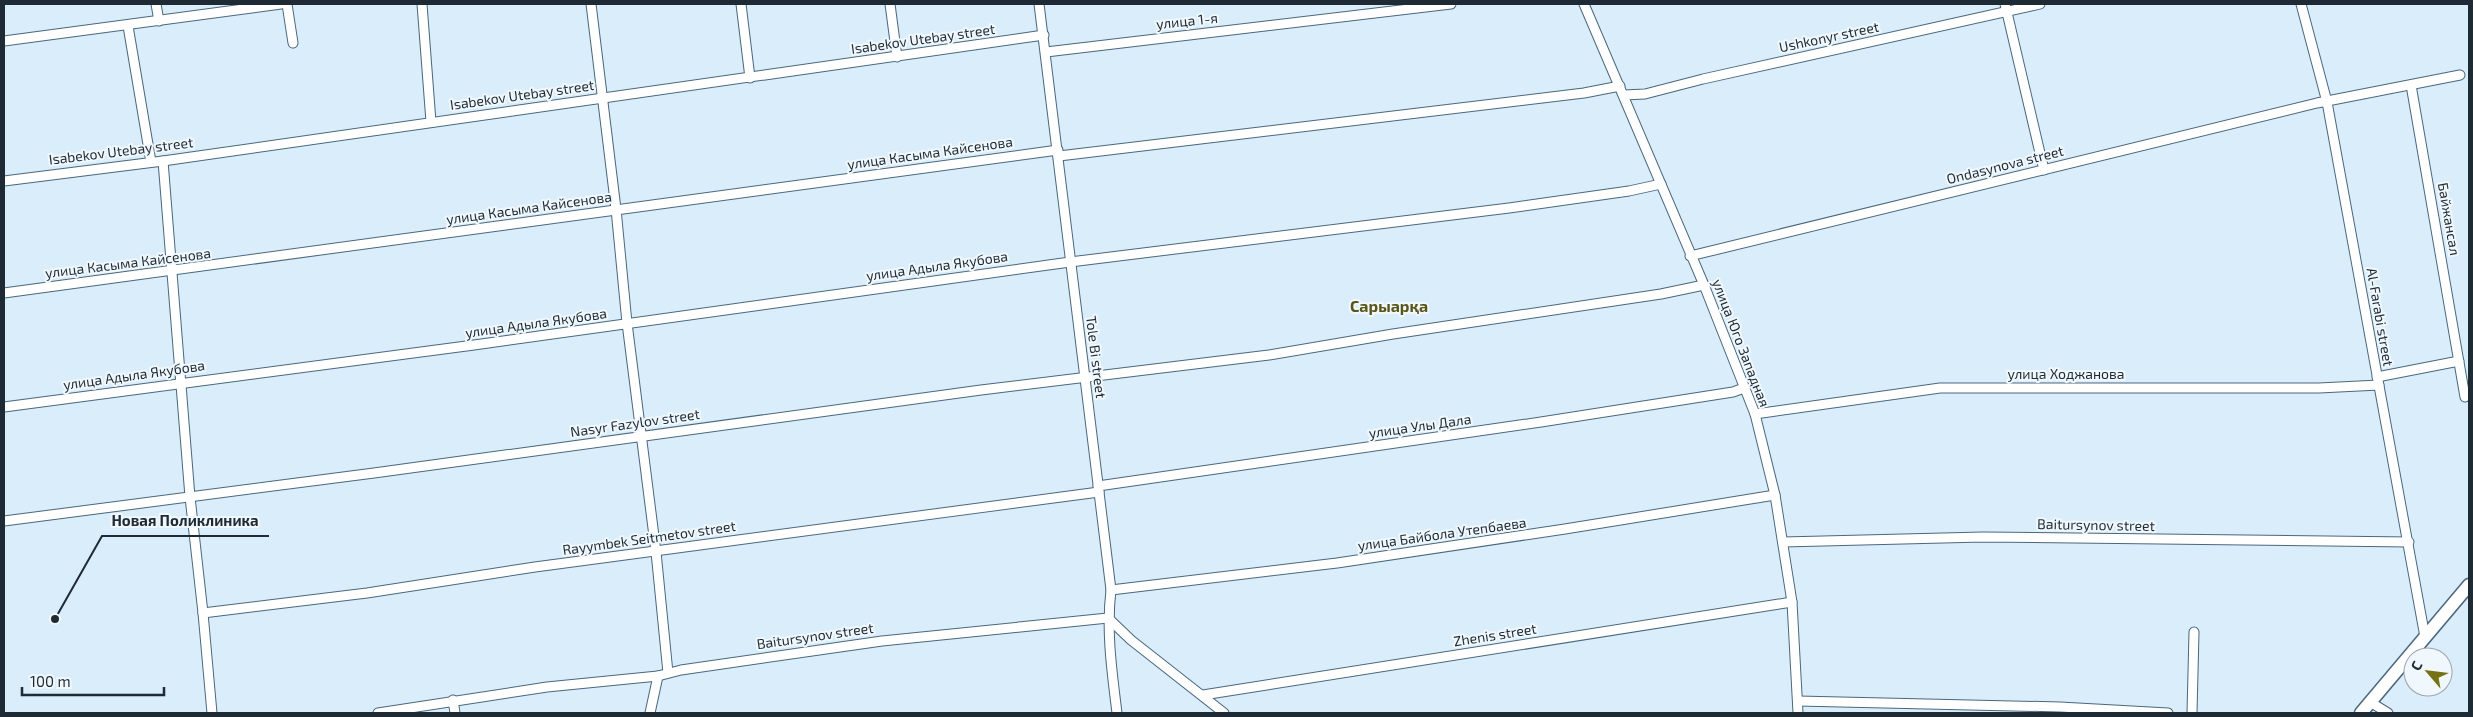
<svg xmlns="http://www.w3.org/2000/svg" width="2473" height="717" font-family="'Exo 2',sans-serif">
<style>
.lines{fill:none;stroke-linecap:round;stroke-linejoin:round}
.street-casing{stroke:#4a677c;stroke-width:11}
.secondary-casing{stroke:#4a677c;stroke-width:15}
.street{stroke:#fff;stroke-width:9}
.secondary{stroke:#fff;stroke-width:12}
.labels{text-anchor:middle;stroke-width:4;stroke-linejoin:round;paint-order:stroke}
.street-label{font-size:14px;fill:#1e2b34;stroke:#f1f8fd}
.quarter-label{font-size:16px;font-weight:bold;fill:#59561a;stroke:#f1f8fd}
.leader{fill:none;stroke:#1e2b34;stroke-width:2}
.callout-dot{fill:#1e2b34;stroke:#f1f8fd;stroke-width:2}
.callout-label{font-size:15px;text-anchor:middle;font-weight:bold;fill:#1e2b34;stroke:#f1f8fd;stroke-width:4;stroke-linejoin:round;paint-order:stroke}
</style>
<rect width="100%" height="100%" fill="#d9edfb"/>
<g class="lines">
<g class="street-casing">
<g id="street">
<path d="M156,4l3,17"/>
<path d="M287,4l6,39"/>
<path d="M422,4l9,118"/>
<path d="M591,4l25,205 11,114 29,229 12,121"/>
<path d="M741,4l9,74"/>
<path d="M890,4l7,53"/>
<path d="M1039,4l72,586c-5,41 1,82 6,123"/>
<path d="M1584,4l120,281 51,129 20,81 17,107 6,111"/>
<path d="M2005,4l39,166"/>
<path d="M2301,4l26,98 98,535"/>
<path d="M128,26l23,136"/>
<path d="M4,41l277,-37"/>
<path d="M1046,52l405,-48"/>
<path d="M2411,85l54,312"/>
<path d="M1624,95l21,-1 58,-15 337,-75"/>
<path d="M1059,156l525,-63 36,-7"/>
<path d="M163,161l27,336 13,116 9,100"/>
<path d="M4,181l159,-20 881,-126"/>
<path d="M1690,256l627,-153 143,-28"/>
<path d="M4,293l1054,-143"/>
<path d="M2377,377l82,-16"/>
<path d="M4,407l470,-62 596,-83 439,-54 120,-17 32,-7"/>
<path d="M1755,414l185,-26h379l60,-3"/>
<path d="M1098,486l443,-64 192,-30 11,-4"/>
<path d="M4,521l370,-48 607,-83 288,-35 124,-21 268,-40 43,-9"/>
<path d="M1783,542l200,-5 426,5"/>
<path d="M1111,590l226,-27 228,-34 210,-34"/>
<path d="M203,613l164,-20 168,-26 564,-75"/>
<path d="M1203,695l589,-93"/>
<path d="M453,700l2,13"/>
<path d="M1798,701l262,6 108,6"/>
<path d="M2370,702l18,11"/>
<path d="M378,713l169,-26 111,-11 23,-6 201,-29 226,-23 23,22 93,73"/>
<path d="M650,713l8,-37"/>
<path d="M2192,713l2,-81"/>
</g>
</g>
<g class="secondary-casing">
<path id="secondary" d="M2361,713l108,-128"/>
</g>
<use href="#street" class="street"/>
<use href="#secondary" class="secondary"/>
</g>
<g class="labels">
<g class="street-label">
<text transform="translate(1187 21) rotate(-6)" y="5">улица 1-я</text>
<text transform="translate(1829 37) rotate(-12)" y="5">Ushkonyr street</text>
<text transform="translate(923 39) rotate(-8)" y="5">Isabekov Utebay street</text>
<text transform="translate(522 95) rotate(-8)" y="5">Isabekov Utebay street</text>
<text transform="translate(121 151) rotate(-7)" y="5">Isabekov Utebay street</text>
<text transform="translate(930 153) rotate(-8)" y="5">улица Касыма Кайсенова</text>
<text transform="translate(2005 165) rotate(-14)" y="5">Ondasynova street</text>
<text transform="translate(529 208) rotate(-8)" y="5">улица Касыма Кайсенова</text>
<text transform="translate(2449 219) rotate(80)" y="5">Байжансал</text>
<text transform="translate(128 263) rotate(-7)" y="5">улица Касыма Кайсенова</text>
<text transform="translate(937 266) rotate(-8)" y="5">улица Адыла Якубова</text>
<text transform="translate(2380 317) rotate(80)" y="5">Al-Farabi street</text>
<text transform="translate(536 323) rotate(-8)" y="5">улица Адыла Якубова</text>
<text transform="translate(1741 343) rotate(69)" y="5">улица Юго Западная</text>
<text transform="translate(1096 357) rotate(83)" y="5">Tole Bi street</text>
<text x="2066" y="379">улица Ходжанова</text>
<text transform="translate(134 375) rotate(-8)" y="5">улица Адыла Якубова</text>
<text transform="translate(635 423) rotate(-8)" y="5">Nasyr Fazylov street</text>
<text transform="translate(1420 426) rotate(-8)" y="5">улица Улы Дала</text>
<text transform="translate(2096 525) rotate(1)" y="5">Baitursynov street</text>
<text transform="translate(1442 534) rotate(-8)" y="5">улица Байбола Утепбаева</text>
<text transform="translate(649 538) rotate(-8)" y="5">Rayymbek Seitmetov street</text>
<text transform="translate(1495 635) rotate(-9)" y="5">Zhenis street</text>
<text transform="translate(815 636) rotate(-8)" y="5">Baitursynov street</text>
</g>
<g class="quarter-label">
<text x="1389" y="312">Сарыарқа</text>
</g>
</g>
<path class="leader" d="M55 619L102 536H269"/>
<circle class="callout-dot" cx="55" cy="619" r="5"/>
<g class="callout-label">
<text x="185" y="526">Новая Поликлиника</text>
</g>
<rect width="2473" height="717" fill="none" stroke="#1e2b34" stroke-width="10"/>
<g transform="translate(2428 672) rotate(298)"><circle r="24" fill="#f1f8fd" stroke="#9da6ad"/>
<path d="M0-4L9 19L0 12L-9 19Z" fill="#767113"/>
<text y="-8" font-size="14" font-weight="bold" text-anchor="middle" fill="#1e2b34">С</text>
</g>
<path d="M22 687v8h142v-8" fill="none" stroke="#1e2b34" stroke-width="2.5"/>
<text x="30" y="687" font-size="15" fill="#1e2b34" stroke="#f1f8fd" stroke-width="4" paint-order="stroke">100 m</text>
</svg>
